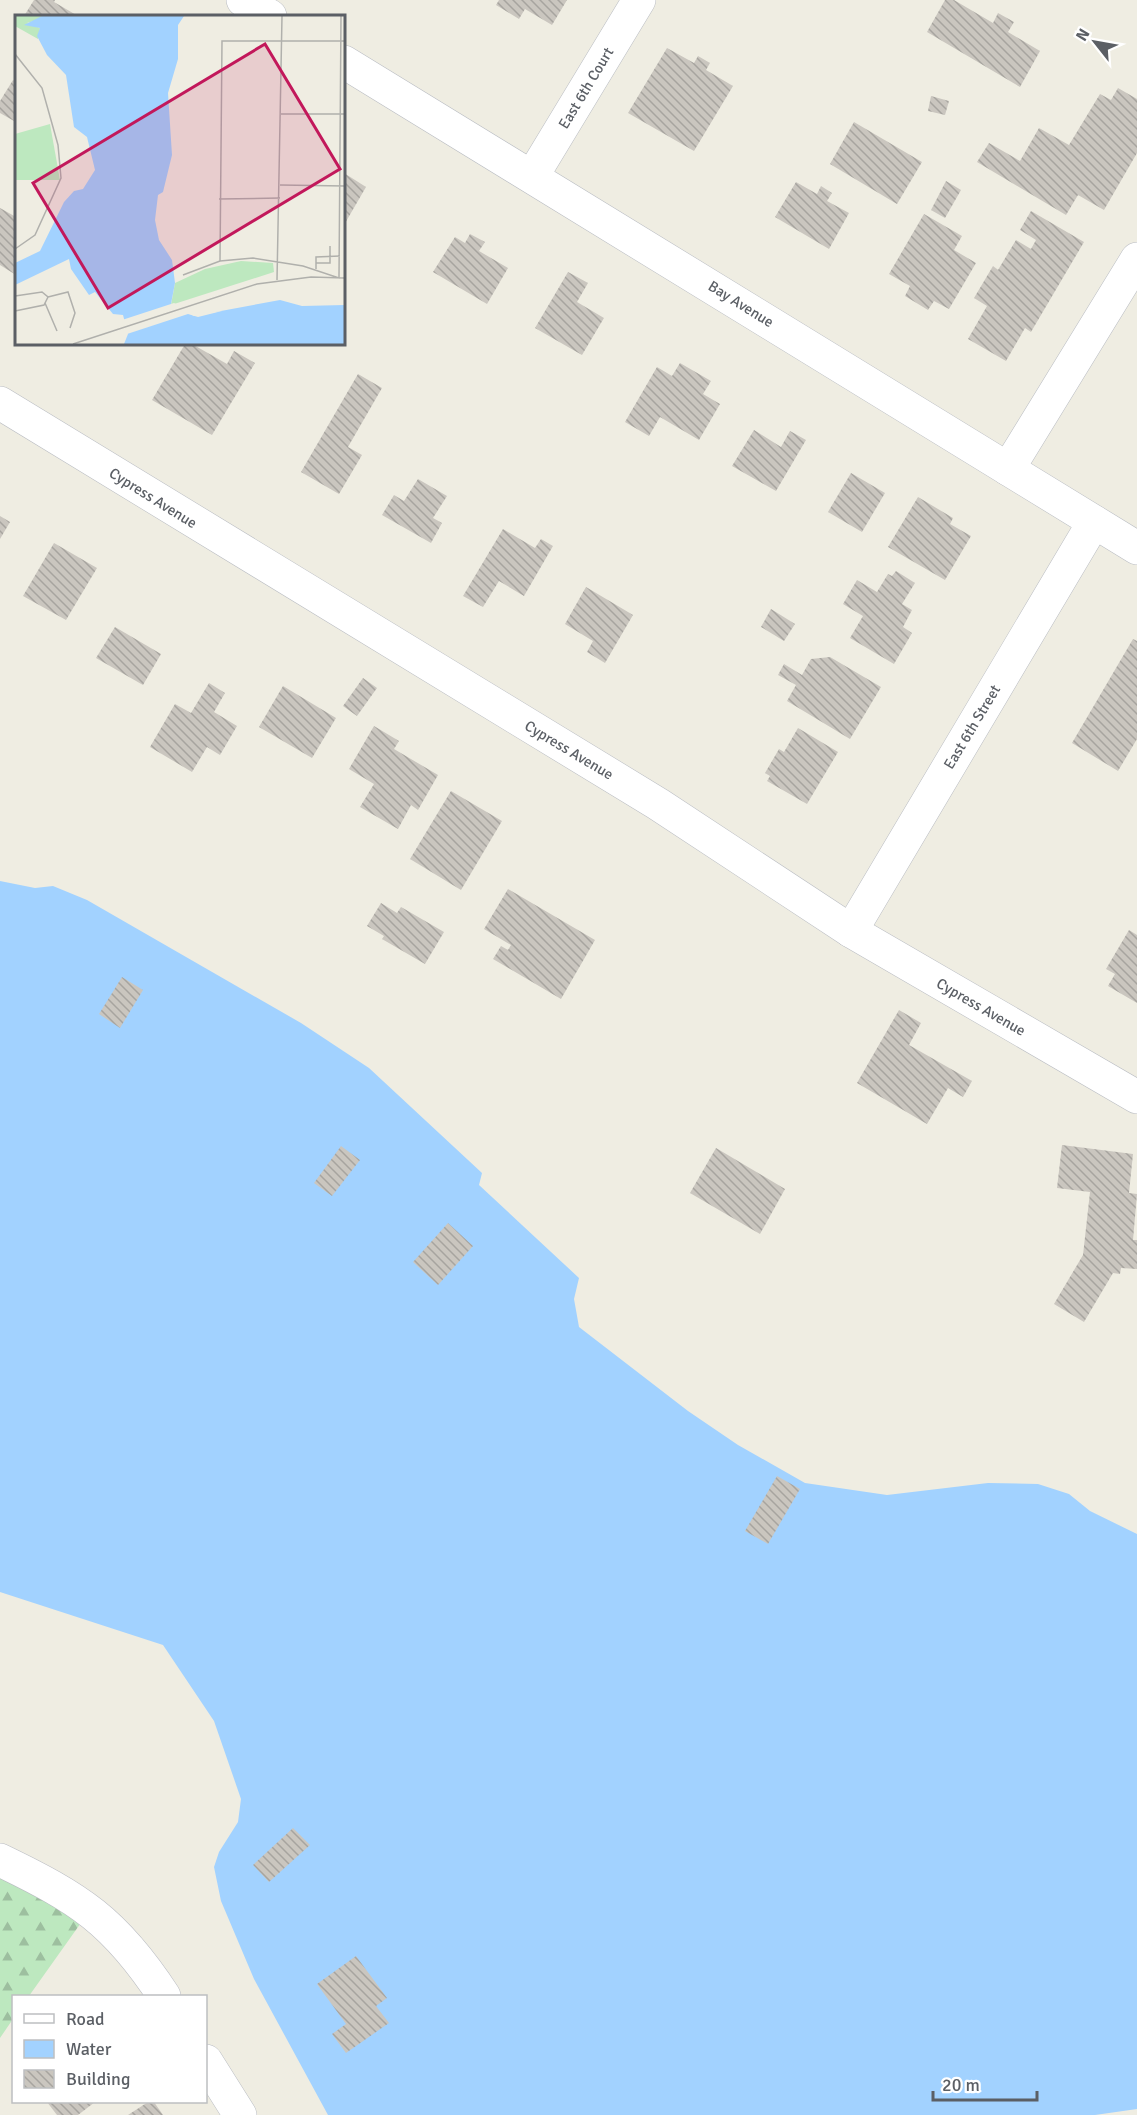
<svg xmlns="http://www.w3.org/2000/svg" width="1137" height="2115" font-family="Signika,sans-serif">
<style>
.forest{fill:url(#forest-firs)}
.water{fill:#a2d2ff}
.building{fill:url(#building-back-hatch)}
.lines{fill:none;stroke-linecap:round;stroke-linejoin:round}
.minor-casing{stroke:#babdc3;stroke-width:34}
.tertiary-casing{stroke:#babdc3;stroke-width:34}
.minor{stroke:#fff;stroke-width:33}
.tertiary{stroke:#fff;stroke-width:33}
.labels{text-anchor:middle;stroke-width:5;stroke-linejoin:round;paint-order:stroke}
.street-label{font-size:15px;fill:#5b5f65;stroke:#fff}
.inset-road{fill:none;stroke:#b0b0ac;stroke-width:1.5}
.view{fill:#c2185b;fill-opacity:0.15;stroke:#c2185b;stroke-width:3}
.inset-edge{fill:none;stroke:#5b5f65;stroke-width:3}
</style>
<defs>
<pattern id="forest-firs" width="22" height="20" patternUnits="userSpaceOnUse" patternTransform="scale(1.5)"><rect width="22" height="20" fill="#bde8bf"/><path d="M5 1l3.5 6h-7zM16 11l3.5 6h-7z" fill="#9dbf9f"/></pattern>
<pattern id="building-back-hatch" width="6" height="6" patternUnits="userSpaceOnUse" patternTransform="scale(1.5)"><rect width="6" height="6" fill="#cac6bf"/><path d="M-1 5l2 2M0 0l6 6M5-1l2 2" fill="none" stroke="#a7a49f"/></pattern>
</defs>
<rect width="100%" height="100%" fill="#efede2"/>
<path class="forest" d="M0,1876l83,44 -54,76h-15l-1,23 -13,19z"/>
<path class="water" d="M0,881l35,7 18,-2 34,14 214,123 68,45 113,105 -3,12 100,93 -5,21 5,28 109,84 50,34 67,38 82,12 101,-12 50,1 31,10 21,17 47,23v575l-42,6h-767l-74,-136 -33,-78 -7,-34 5,-15 19,-30 3,-23 -27,-78 -51,-76 -163,-53z"/>
<g class="building">
<path d="M34,0h21l-1,2 24,14h-54z"/>
<path d="M499,0h68l-15,25 -27,-16 -6,10 -23,-14z"/>
<path d="M945,0h9l39,23 5,-10 16,9 -6,10 32,19 -20,36 -93,-55z"/>
<path d="M667,48l27,15 4,-7 12,7 -4,7 27,16 -39,65 -66,-38z"/>
<path d="M13,80l3,2 -2,39 -14,-8v-12z"/>
<path d="M1118,88l19,11v54l-33,57 -26,-15 -12,20 -89,-53 12,-19 31,18 19,-33 30,17 31,-51 11,6z"/>
<path d="M931,96l18,5 -4,14 -17,-4z"/>
<path d="M854,122l68,40 -25,42 -67,-40z"/>
<path d="M344,173l22,14 -22,38z"/>
<path d="M946,181l15,9 -16,28 -14,-8z"/>
<path d="M796,182l21,12 4,-8 11,7 -5,8 22,12 -20,36 -54,-32z"/>
<path d="M0,208l16,9v58l-16,-10z"/>
<path d="M1031,211l53,31 -53,90 -6,-4 -19,33 -38,-22 19,-33 -13,-8 19,-32 5,4 18,-30 15,9 5,-9 -16,-10z"/>
<path d="M924,214l38,22 -8,14 22,13 -27,46 -15,-8 -6,9 -23,-14 5,-10 -21,-12z"/>
<path d="M470,234l15,8 -6,9 29,17 -21,36 -54,-32 22,-35 10,6z"/>
<path d="M568,272l20,11 -11,19 27,16 -22,37 -47,-27z"/>
<path d="M185,344h7l35,20 7,-13 21,12 -43,72 -60,-35z"/>
<path d="M680,363l31,18 -8,13 17,10 -21,36 -39,-23 -11,19 -24,-14 32,-55 15,9z"/>
<path d="M358,374l24,14 -34,59 14,8 -23,39 -38,-22z"/>
<path d="M754,430l27,17 9,-16 16,9 -30,51 -44,-25z"/>
<path d="M851,473l34,20 -23,39 -34,-20z"/>
<path d="M418,479l29,17 -14,22 9,5 -11,20 -49,-28 12,-20 10,6z"/>
<path d="M918,497l35,21 -3,6 21,12 -26,44 -57,-33z"/>
<path d="M0,516l10,6 -10,17z"/>
<path d="M503,529l32,19 6,-9 12,7 -29,50 -25,-15 -16,26 -20,-11z"/>
<path d="M54,543l43,25 -31,52 -43,-24z"/>
<path d="M896,571l19,12 -13,21 10,6 -9,17 9,6 -18,31 -44,-26 13,-22 -20,-12 14,-24 20,12 11,-18 4,2z"/>
<path d="M586,587l47,28 -28,48 -18,-11 6,-11 -28,-17z"/>
<path d="M771,609l24,15 -11,17 -23,-14z"/>
<path d="M115,627l46,27 -18,31 -47,-27z"/>
<path d="M1133,639l4,2v98l-19,32 -46,-28z"/>
<path d="M830,657l51,30 -31,52 -63,-38 9,-16 -18,-10 6,-11 18,11 9,-16z"/>
<path d="M363,678l14,10 -20,28 -14,-10z"/>
<path d="M209,683l16,10 -11,19 23,14 -17,29 -13,-8 -15,25 -42,-25 25,-43 16,9z"/>
<path d="M283,686l53,32 -24,40 -53,-31z"/>
<path d="M374,726l25,15 -5,8 44,26 -20,35 -7,-5 -13,24 -38,-22 14,-23 -25,-15z"/>
<path d="M798,728l40,24 -31,52 -40,-23 3,-5 -5,-3 14,-24 5,3z"/>
<path d="M451,791l51,30 -41,69 -51,-31z"/>
<path d="M508,889l87,51 -34,59 -68,-40 8,-13 7,4 3,-5 -27,-16z"/>
<path d="M381,903l16,10 4,-6 43,25 -19,32 -43,-25 2,-3 -17,-10z"/>
<path d="M1129,930l8,5v68l-29,-17 7,-12 -9,-5z"/>
<path d="M122,977l21,13 -23,38 -21,-14z"/>
<path d="M899,1010l22,13 -12,22 63,36 -9,16 -15,-9 -21,36 -70,-41z"/>
<path d="M1062,1145l71,9 -4,39 8,1 -4,46h4v29l-16,-1 -1,6 -7,-1 -29,49 -30,-18 29,-49 7,-63 -33,-4z"/>
<path d="M341,1146l19,14 -28,36 -18,-13z"/>
<path d="M716,1148l69,41 -25,45 -70,-41z"/>
<path d="M448,1223l25,23 -35,39 -25,-23z"/>
<path d="M777,1476l23,13 -32,55 -23,-13z"/>
<path d="M293,1828l17,17 -41,37 -16,-17z"/>
<path d="M356,1956l31,42 -11,8 13,17 -43,30 -14,-19 14,-10 -29,-40z"/>
<path d="M47,2102h48l-17,13h-21z"/>
<path d="M148,2102h6l9,13h-35z"/>
</g>
<g class="lines">
<g class="minor-casing">
<g id="minor">
<path d="M533,175l106,-175"/>
<path d="M0,403l658,401 193,127 286,166"/>
<path d="M1008,469l129,-210"/>
<path d="M851,931l243,-409"/>
<path d="M0,1860c79,38 115,61 164,136"/>
<path d="M206,2061l34,54"/>
</g>
</g>
<g class="tertiary-casing">
<g id="tertiary">
<path d="M243,0l27,16"/>
<path d="M344,62l793,486"/>
</g>
</g>
<use href="#minor" class="minor"/>
<use href="#tertiary" class="tertiary"/>
</g>
<g class="labels">
<g class="street-label">
<text transform="translate(586 88) rotate(-59)" y="5">East 6th Court</text>
<text transform="translate(741 304) rotate(32)" y="5">Bay Avenue</text>
<text transform="translate(153 498) rotate(32)" y="5">Cypress Avenue</text>
<text transform="translate(972 727) rotate(-59)" y="5">East 6th Street</text>
<text transform="translate(569 750) rotate(31)" y="5">Cypress Avenue</text>
<text transform="translate(981 1007) rotate(30)" y="5">Cypress Avenue</text>
</g>
</g>
<g transform="translate(15 15)">
<rect width="330" height="330" fill="#efede2"/>
<path d="M226,246l32,2 1,9 -103,33 4,-22 30,-14z" fill="#bde8bf"/>
<path d="M35,109l10,56h-45v-46z" fill="#bde8bf"/>
<path d="M0,1h27l-1,3 -14,4 13,5 -2,11 -23,-13z" fill="#bde8bf"/>
<path d="M27,1h142l-6,9v34l-10,34 4,62 -9,37 -5,3 -3,25 4,20 13,20 3,23 -4,21 23,12 86,-16 22,6 43,-1v39h-221l4,-10 -5,-19 -10,-1 -18,-22 -6,3 -18,-26 -2,-10 -54,26v-22l25,-12 24,-49 10,-11 9,-2 12,-19 -8,-33 -13,-10 -8,-52 -19,-20 -10,-19 3,-8 -16,-3z" fill="#a2d2ff"/>
<path d="M159,288l21,10 27,-2 -24,6 -10,-3 -64,21 -2,-15z" fill="#efede2"/>
<path class="inset-road" d="M0,39l27,34 16,57 3,33 -26,57 -20,14M266,99h64M265,170l65,1M204,184l61,-1M205,246l2,-220h123M301,248h14v-17M301,254v-12l24,-1M168,260l37,-14 33,-3 50,8 36,12 2,-262M262,265l5,-264M0,281l27,-4 6,5 -4,8 -29,6M33,282l20,-5 7,21 -5,15M30,288l12,28M58,329l184,-60 54,-7 34,1"/>
<path class="view" d="M250,29l75,125 -232,139 -75,-125z"/>
<rect width="330" height="330" class="inset-edge"/>
</g>
<rect x="12" y="1995" width="195" height="108" fill="#ffffff" stroke="#bdbfc1" stroke-width="1.5"/>
<rect x="24" y="2014" width="30" height="9" fill="#ffffff" stroke="#bdbfc1" stroke-width="1.5"/>
<text x="66" y="2025" font-size="18" fill="#5b5f65">Road</text>
<rect x="24" y="2040" width="30" height="18" fill="#a2d2ff" stroke="#bdbfc1" stroke-width="1.5"/>
<text x="66" y="2055" font-size="18" fill="#5b5f65">Water</text>
<rect x="24" y="2070" width="30" height="18" fill="url(#building-back-hatch)" stroke="#bdbfc1" stroke-width="1.5"/>
<text x="66" y="2085" font-size="18" fill="#5b5f65">Building</text>
<g transform="translate(1095 42) rotate(301)" stroke="#ffffff" stroke-width="4.5" paint-order="stroke">
<path d="M0-4.5L10 22L0 15L-10 22Z" fill="#5b5f65"/>
<text y="-9" font-size="16" font-weight="bold" text-anchor="middle" fill="#5b5f65">N</text>
</g>
<path d="M933 2091v9h104v-9" fill="none" stroke="#5b5f65" stroke-width="3"/>
<text x="942" y="2091" font-size="18" fill="#5b5f65" stroke="#ffffff" stroke-width="4.5" paint-order="stroke">20 m</text>
</svg>
